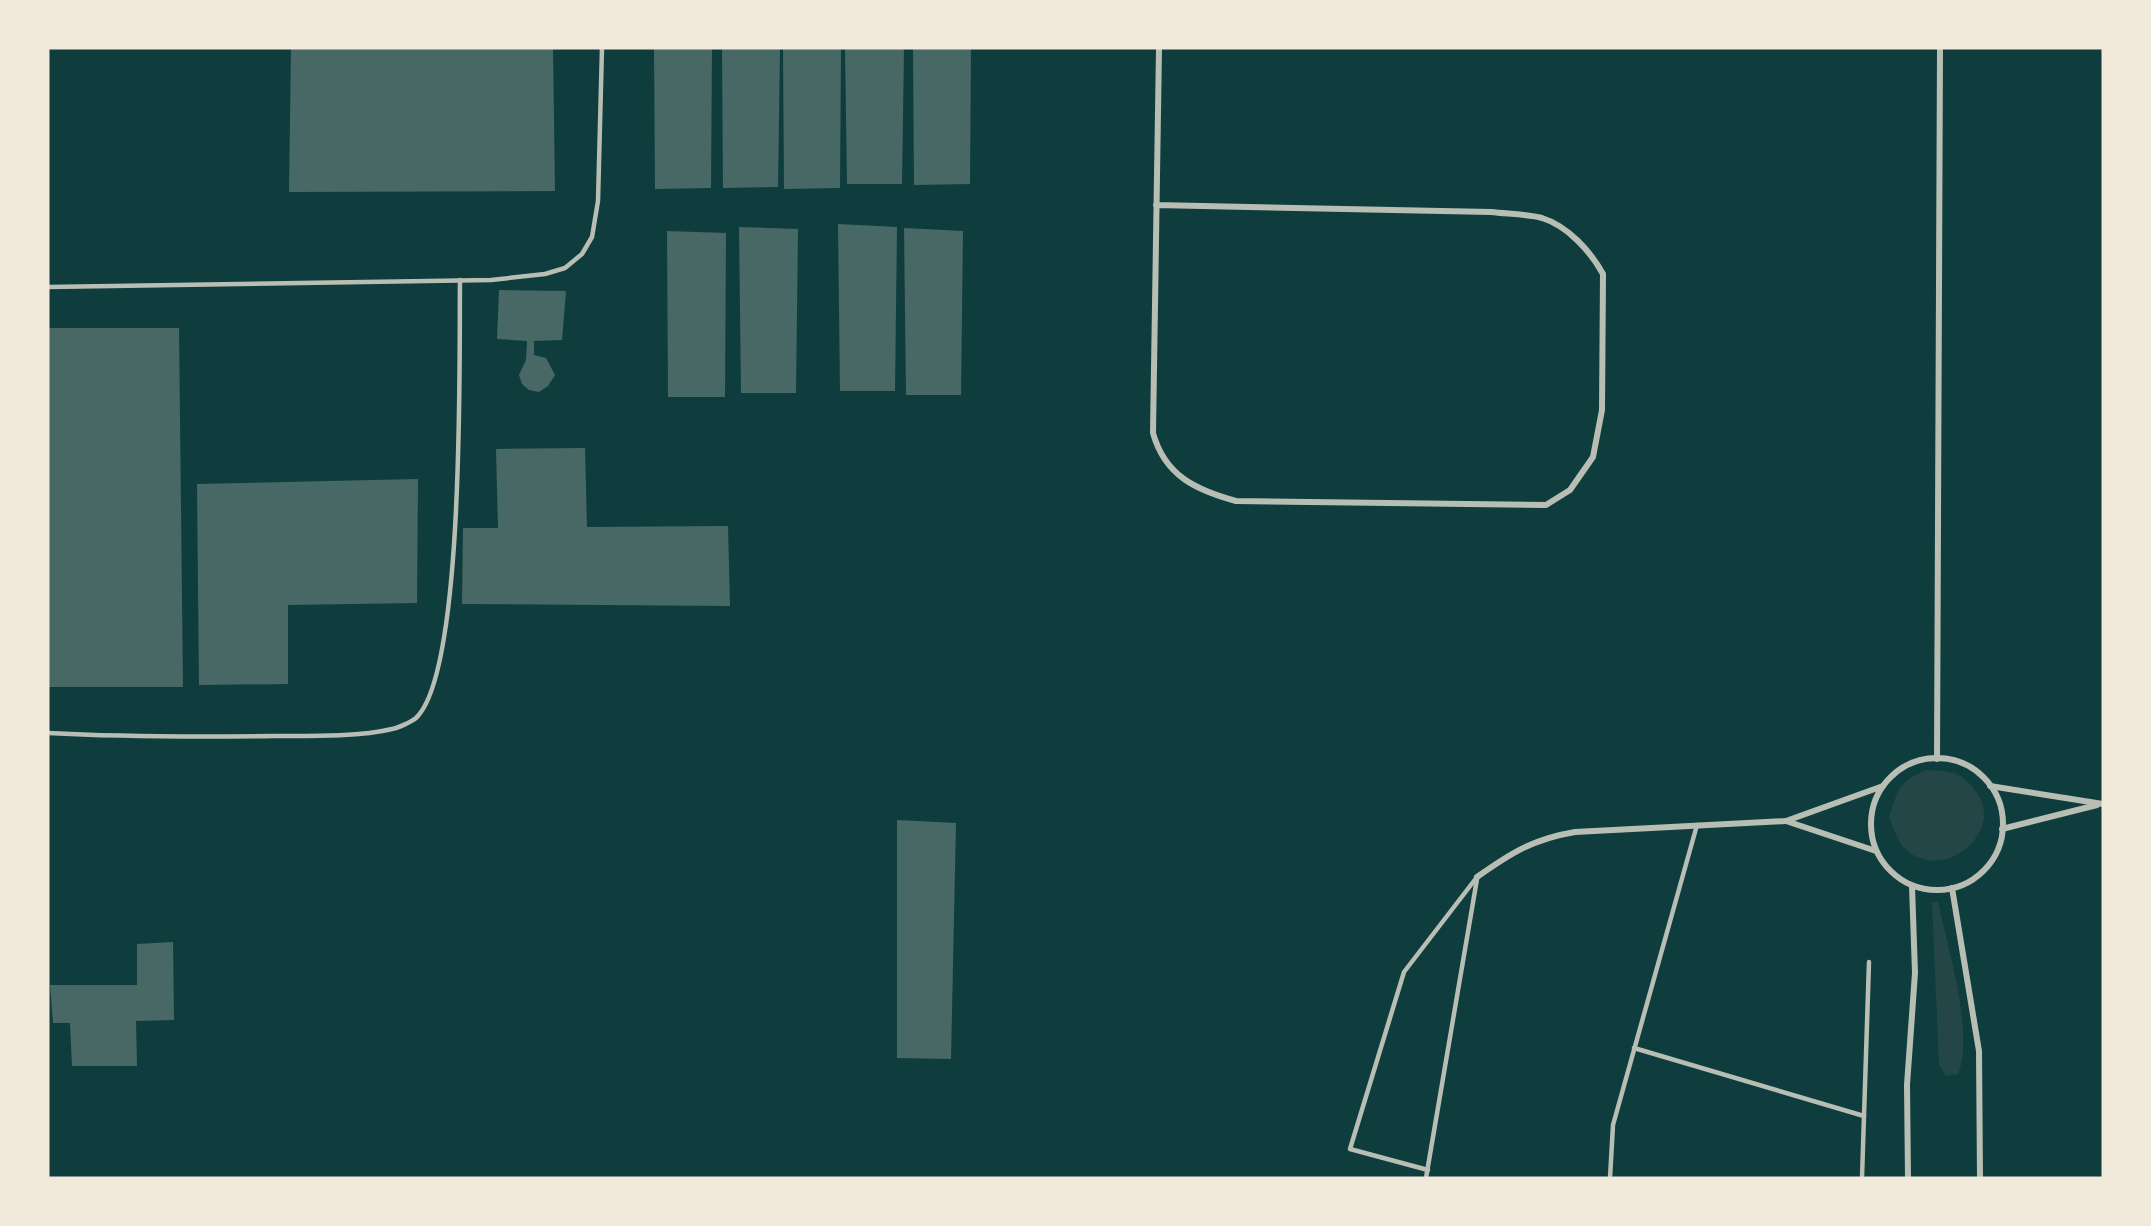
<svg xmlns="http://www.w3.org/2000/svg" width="2151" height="1226" font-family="Signika,sans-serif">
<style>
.green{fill:#244646}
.building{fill:#486865}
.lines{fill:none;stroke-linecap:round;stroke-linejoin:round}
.service{stroke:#b8beb3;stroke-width:4.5}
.minor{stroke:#b8beb3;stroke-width:6}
</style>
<rect width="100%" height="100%" fill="#0f3d3e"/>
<g class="green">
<path d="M1927,770c7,1 16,0 23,2 17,3 36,27 34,45 -3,26 -31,48 -56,43 -11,-2 -21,-7 -27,-16 -5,-8 -8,-17 -12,-26 9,-28 9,-37 38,-48z"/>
<path d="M1932,902h6c9,44 37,131 20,172l-12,2 -7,-12z"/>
</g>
<g class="building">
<path d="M291,48h262l2,143 -266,1z"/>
<path d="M654,48h58l-1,140 -56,1z"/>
<path d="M722,48h58l-2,139 -55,1z"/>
<path d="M783,48h58l-1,140 -56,1z"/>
<path d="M845,48h59l-2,136h-55z"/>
<path d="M913,48h58l-1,136 -56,1z"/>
<path d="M838,224l59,3 -2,164h-55z"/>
<path d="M739,227l59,2 -2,164h-55z"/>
<path d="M904,228l59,3 -2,164h-55z"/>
<path d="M667,231l59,2 -1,164h-57z"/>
<path d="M499,290l67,1 -4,49 -28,1v14l12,3 9,17 -7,11 -9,6 -10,-2 -7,-6 -3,-9 7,-15 1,-19 -30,-2z"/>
<path d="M48,328h131l4,359h-135z"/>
<path d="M585,448l2,79 141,-1 2,80 -268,-2 1,-76h35l-2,-79z"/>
<path d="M418,479l-1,124 -129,2v79l-89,1 -2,-201z"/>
<path d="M897,820l59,3 -5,236 -54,-1z"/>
<path d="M173,942l1,78 -38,1 1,45h-65l-2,-43h-17l-3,-38h87v-41z"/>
</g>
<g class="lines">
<g class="service">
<path d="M48,287l443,-7 54,-6 20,-6 17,-14 10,-17 6,-36 4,-153"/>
<path d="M48,733c76,4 151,4 226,3 34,0 86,1 118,-7 6,-1 19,-7 24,-11 49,-46 43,-360 44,-438"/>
<path d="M1634,1048l230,68"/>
<path d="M1428,1170l-78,-21 54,-177 73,-95"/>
<path d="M1426,1178l51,-299"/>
<path d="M1610,1178l3,-53 84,-300"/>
<path d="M1862,1178l7,-216"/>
</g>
<g class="minor">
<path d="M1156,205l335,7c17,2 36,2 51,6 26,8 49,34 61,56l-1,136 -9,47 -23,33 -24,15 -310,-4c-40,-11 -71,-25 -83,-68l6,-385"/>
<circle cx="1937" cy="824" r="66"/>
<path d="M1937,759l3,-711"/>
<path d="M1990,786l113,18"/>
<path d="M1786,821l90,30"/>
<path d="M2002,829l95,-24"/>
<path d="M1477,877c34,-24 56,-38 98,-45l211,-11 97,-35"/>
<path d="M1952,888l27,163 1,127"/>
<path d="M1908,1178l-1,-93 8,-112 -3,-87"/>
</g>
</g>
<rect width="2151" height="1226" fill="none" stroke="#f1e9da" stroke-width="99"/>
</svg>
